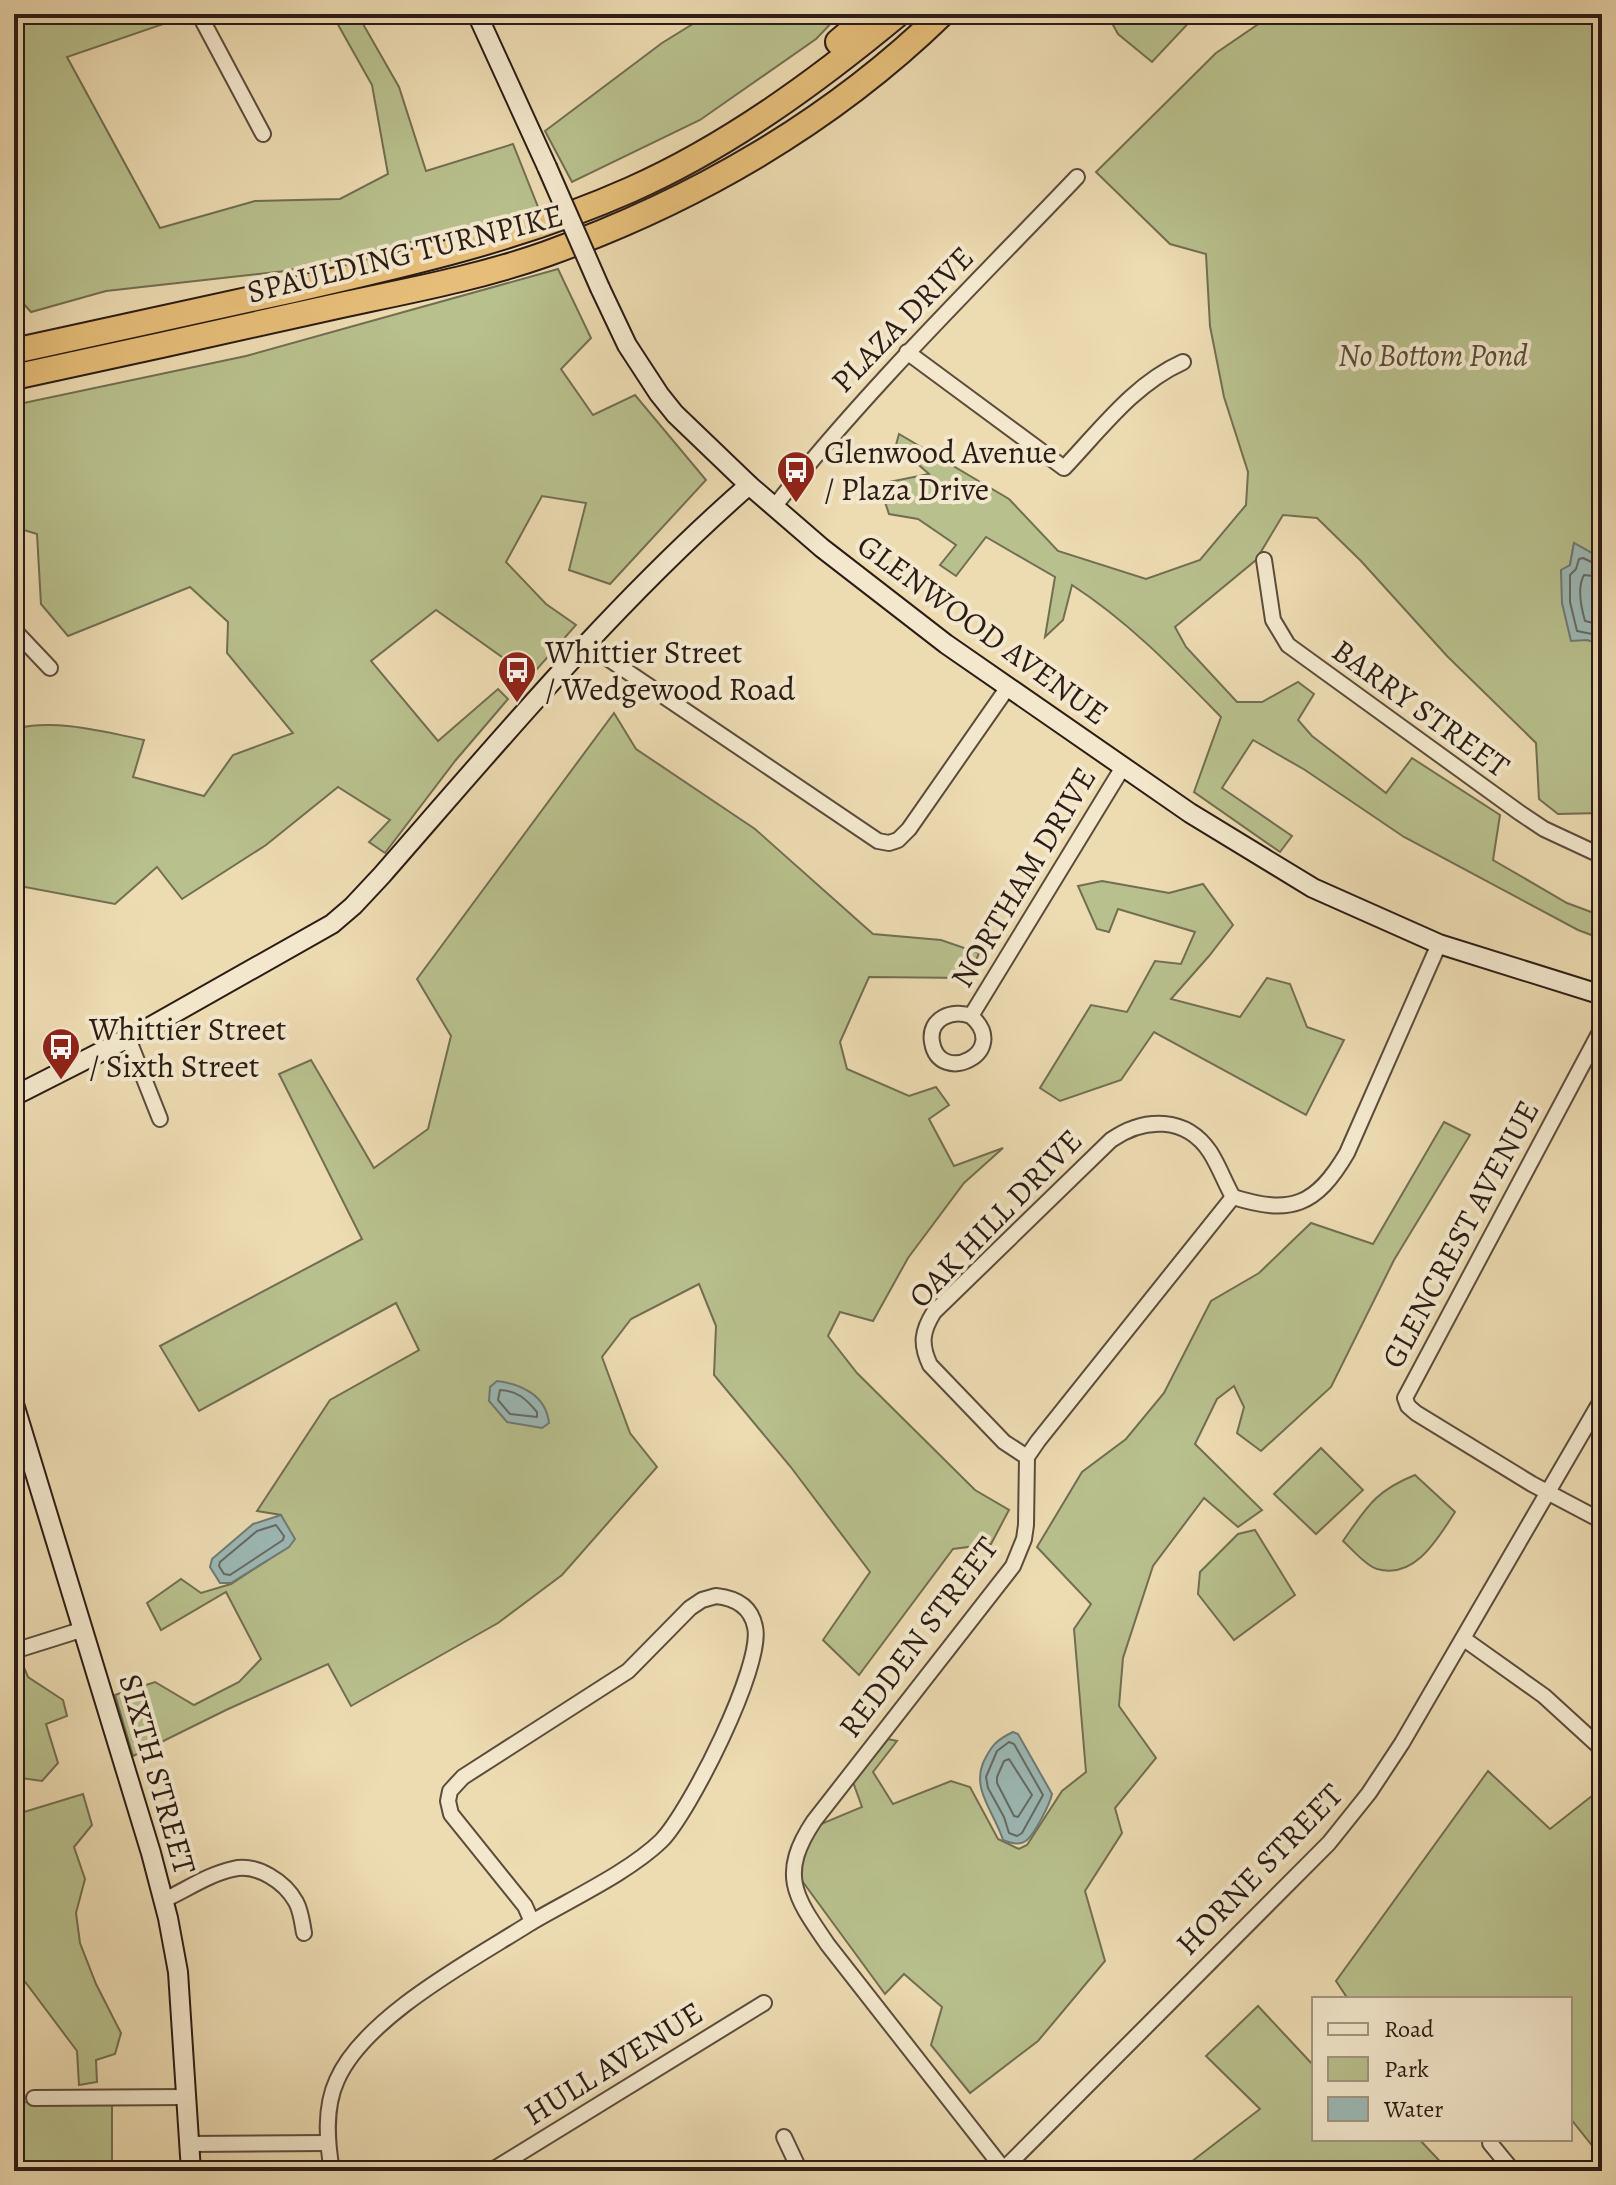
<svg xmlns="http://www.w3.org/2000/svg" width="1616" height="2185" font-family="Alegreya,serif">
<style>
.green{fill:#b8c08d;stroke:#726e51;stroke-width:2}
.water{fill:#9cb9b5;stroke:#6f7a75;stroke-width:2}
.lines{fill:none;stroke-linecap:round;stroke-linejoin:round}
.shore{stroke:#646a65;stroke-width:2}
.street-casing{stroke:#5c4c3c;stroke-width:18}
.secondary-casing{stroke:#2c1c15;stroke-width:22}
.highway-casing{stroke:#2c1c15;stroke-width:28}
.street{stroke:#f3e8cd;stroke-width:14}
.secondary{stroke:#f3e8cd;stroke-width:18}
.highway{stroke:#e6be79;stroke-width:24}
.secondary-bridge-casing{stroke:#2c1c15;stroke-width:22;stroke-linecap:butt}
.secondary-bridge{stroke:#f3e8cd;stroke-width:18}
.labels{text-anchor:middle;stroke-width:8;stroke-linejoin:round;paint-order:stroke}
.street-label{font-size:32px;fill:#2c1c15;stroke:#f3e8cd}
.park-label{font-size:32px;font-style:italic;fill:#564d39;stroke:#f3e8cd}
.poi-label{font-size:32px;fill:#2c1c15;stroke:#f3e8cd;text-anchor:start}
</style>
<rect width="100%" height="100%" fill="#eddbb2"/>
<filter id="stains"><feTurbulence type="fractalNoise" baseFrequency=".0025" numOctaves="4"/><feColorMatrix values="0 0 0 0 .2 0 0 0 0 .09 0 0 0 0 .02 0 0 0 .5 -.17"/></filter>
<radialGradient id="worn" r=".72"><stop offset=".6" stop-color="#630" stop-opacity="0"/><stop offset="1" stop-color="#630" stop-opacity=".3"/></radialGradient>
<g class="green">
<path d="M18,14h154l3,6 -108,37 93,171 95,-27 85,-2 48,-25 -16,-89 -40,-71h29l2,10 36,63 27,84 87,-27 27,68 -254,59 -180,20 -75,21 -17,-19v-275z"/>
<path d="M709,14h131l-24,25 -116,81 -128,62 -27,-51 117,-88z"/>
<path d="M1107,14h90l-45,48 -34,-28z"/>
<path d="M1273,14h27l30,8 10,-8h262v549l-5,-7 -23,-13 -4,22 -9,6 3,20 -2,9 25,40 15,4v169l-44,1 -19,-15 -3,-56 -89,-87 -86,-95 -44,-43 -34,-3 -27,45 -81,67 11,20 51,55h25l36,-20 16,12 -16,26 14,16 74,57 26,-35 88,57 -7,45 74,43 35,13v23l-24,-9 -174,-93 -99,-67 -52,-30 -31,48 70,48 -12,16 -86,-60 27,-75c-47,-48 -92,-95 -149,-132l-9,35 -18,17 10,-60 -69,-40 -30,39 -16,-11 16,-20 -38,-26 -29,-5 -10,-30 50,-10 -33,-29 3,-11 110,65 49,52 88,28 54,-19 46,-55 2,-33 -24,-75 -14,-71 -4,-72 -36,-10 -74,-72 120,-119z"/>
<path d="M558,269l33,69 -30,31 32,46 42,-20 71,85 -96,104 -41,-14 17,-67 -44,-7 -36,66 40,42 30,21 -46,52 -94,-67 -65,51 67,80 60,-52 10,10 -53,62 -70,92 -16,-11 21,-22 -52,-33 -72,58 -84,54 -25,-32 -42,37 -101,-19v-156c40,-11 91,3 130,11l-11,37 71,19 29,-41 60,-22 -66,-80 1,-31 -38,-35 -122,49 -27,-32 -4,-70 -23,-7v-122l232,-49z"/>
<path d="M614,713l22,36 119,80 118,105 68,6 38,13 -10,25 -100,-1 -29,65 7,27 62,27 27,-9 13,18 -20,14 25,47 49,-18 -39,35 -56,75 -35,63 -33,-9 -12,24 29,37 118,117 34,20 -18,34 -38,5 -94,126 -36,-35 47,-68 -80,-106 -76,-91 2,-49 -17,-42 -68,35 -29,38 28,76 27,34 -95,108 -64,48 -147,83 -23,-42 -102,46 -93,46 -18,-61 40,-13 39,23 45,-23 22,-23 -35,-67 -65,38 -14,-27 34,-24 20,14 30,-9 58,-38 -8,-31 -24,-4 73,-111 89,-50 -23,-47 -197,108 -39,-65 202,-107 -83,-165 32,-14 63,108 54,-39 23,-93 -34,-57z"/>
<path d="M1102,881l67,12 34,-9 30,41 -24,31 -38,43 69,18 27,-39 23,6 17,43 37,13 -38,75 -152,-83 -33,48 -61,21 -20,-13 51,-83 36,7 28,-51 26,3 14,-32 -77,-23 -9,23 -12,-3 -19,-43z"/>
<path d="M1444,1122l26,13 -76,125 -63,127 -70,64 -24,-18 7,-26 -10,-21 -17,13 -22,45 67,66 -24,17 -34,-29 -51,68 -30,92 -4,48 37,52 -41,50 7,25 -37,58 20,70 -67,80 -68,52 -39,-48 11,-38 -38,-33 -19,20 -85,-116 1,-35 20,-19 41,-17 -9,-25 35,-43 9,2 -24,31 20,32 58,-23 19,6 28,52 21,10 8,-4 35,-54 24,-19 -12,-143 17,-25 -54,-57 45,-75 44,-33 38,-46 47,-92 48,-28 52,-50 62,21z"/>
<path d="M1321,1448l42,42 -47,44 -42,-40z"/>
<path d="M1415,1475l40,37c-17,26 -40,68 -78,57 -11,-3 -25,-20 -34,-28 24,-34 32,-50 72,-66z"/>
<path d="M1255,1530l40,65 -61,45 -36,-46 2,-22 38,-38z"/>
<path d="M20,1658l8,19 35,23 4,16 -21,8 12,39 -16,18 -28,-4v-116z"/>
<path d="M1488,1771l62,58 52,-41v370l-32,-40v-119h-222l-12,-18z"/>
<path d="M83,1794l9,31 -18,22 11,32 -9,34 4,30 16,41 25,49 -6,21 -19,6 1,22 -18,3 -2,-34 -63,-84v-152z"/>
<path d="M1258,2006l56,60v73h105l30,32h-248l-10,-9 69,-53 -54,-53z"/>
<path d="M14,2102l98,2v67h-98z"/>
</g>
<g class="water">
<path d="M1574,543l23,13 5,7v81l-15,-4 -16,1 -9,-38 -1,-33 9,-5z"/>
<path d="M497,1381c24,3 49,14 52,42l-7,5 -35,-6 -18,-21 1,-14z"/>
<path d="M281,1515l14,24 -6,8 -58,36h-11l-10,-16 2,-8 41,-35z"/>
<path d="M1013,1732l5,2 34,60c-2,10 -17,39 -25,46 -7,6 -17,3 -24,0 -9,-28 -31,-50 -20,-77 8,-17 13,-23 30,-31z"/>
</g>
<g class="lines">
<g class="shore">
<path d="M1602,567l-19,-9 -4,1 -3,10 -6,6v27l7,29 25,5"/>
<path d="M1602,577l-18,-2c-7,12 -3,32 1,46l17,4"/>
<path d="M500,1390c18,1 26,9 37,22v5l-27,-3 -12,-14z"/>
<path d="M276,1525l8,11 -1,4 -53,35 -6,-1 -5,-8 1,-4 37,-31z"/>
<path d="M1009,1742l5,2 29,51 -21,38 -5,3 -8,-3 -5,-16 -16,-29 -2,-11 11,-26z"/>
<path d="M1009,1759l23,36 -14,22 -4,-1 -17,-33v-6l7,-16z"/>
</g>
<g class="street-casing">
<g id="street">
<path d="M199,14l64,120"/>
<path d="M907,352l157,116c37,-39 70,-84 119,-106"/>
<path d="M774,507c93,-118 200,-222 303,-330"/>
<path d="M1264,560l9,60 15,25 232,168 24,16 58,27"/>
<path d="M14,630l36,38"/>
<path d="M585,643l293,198 11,2 9,-3 11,-11 99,-142"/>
<path d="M971,1016c41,36 -32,71 -39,26 -4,-24 21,-33 39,-26l152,-249"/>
<path d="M1602,1028l-197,370 3,8 8,7 116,71 70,37"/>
<path d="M128,1038l32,81"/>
<path d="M1233,1197c58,18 83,9 114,-44l92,-209"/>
<path d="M1027,1457l-23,-15 -74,-77c-10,-21 -8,-34 4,-53l177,-172c33,-23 75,-24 99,12 9,14 15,31 23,45"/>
<path d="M716,1596c19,2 35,10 39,31 9,38 -66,186 -94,214 -32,31 -90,58 -129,81l-7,-16 -74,-92 -3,-13 2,-10 13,-14 165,-106 62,-63 12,-8z"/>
<path d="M1464,1639l80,57 58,53"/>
<path d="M14,1651l70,-22"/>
<path d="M164,1900c22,-10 45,-26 69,-31 24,-6 52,13 63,33 5,9 6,20 8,31"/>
<path d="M34,2098l152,-1"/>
<path d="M784,2137l16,34"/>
<path d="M1490,2143l23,28"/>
<path d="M189,2144l138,-1"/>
<path d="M332,2171c-5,-29 -8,-63 5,-91 28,-64 137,-121 195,-158"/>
<path d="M491,2171l273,-168"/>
<path d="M1002,2171l327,-328 40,-50 33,-50 200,-344"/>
<path d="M1005,2171l-177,-226c-33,-48 -50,-70 -14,-124l199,-255 11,-27 2,-14 1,-68 11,-16 195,-244"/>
</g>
</g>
<g class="secondary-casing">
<g id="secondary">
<path d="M477,14l70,153"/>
<path d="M600,288l27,57 32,49 16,20 74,71 73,63 124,96 244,169 123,75 126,56 163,51"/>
<path d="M14,1096l134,-68 184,-104 21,-18 29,-31c118,-135 232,-272 367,-390"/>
<path d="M14,1404l137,449 17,65 10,54 13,199"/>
</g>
</g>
<g class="highway-casing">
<g id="highway">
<path d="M838,42l33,-28"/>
<path d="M14,351c93,-20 186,-41 279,-61 115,-26 229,-52 337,-100 97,-43 186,-108 268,-176"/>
<path d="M14,377c111,-24 221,-48 332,-73 66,-14 135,-27 200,-50 146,-52 284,-131 396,-240"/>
</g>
</g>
<use href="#street" class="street"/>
<use href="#secondary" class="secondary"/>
<use href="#highway" class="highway"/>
<g class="secondary-bridge-casing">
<path id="secondary-bridge" d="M547,167l53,121"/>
</g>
<use href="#secondary-bridge" class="secondary-bridge"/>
</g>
<defs>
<g id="bus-pin" transform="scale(2)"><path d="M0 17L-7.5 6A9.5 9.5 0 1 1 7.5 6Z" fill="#8f2418" stroke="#f3e8cd"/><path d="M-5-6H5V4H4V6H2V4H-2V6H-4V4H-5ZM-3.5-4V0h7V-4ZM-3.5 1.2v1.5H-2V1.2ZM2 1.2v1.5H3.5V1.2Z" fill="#fff"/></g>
</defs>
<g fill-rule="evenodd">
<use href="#bus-pin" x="796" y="470"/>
<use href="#bus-pin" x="517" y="670"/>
<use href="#bus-pin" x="61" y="1047"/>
</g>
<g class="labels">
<g class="street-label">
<text transform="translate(405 253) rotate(-14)" y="11">SPAULDING TURNPIKE</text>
<text transform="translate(902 319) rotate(-46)" y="11">PLAZA DRIVE</text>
<text transform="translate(983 629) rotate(36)" y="11">GLENWOOD AVENUE</text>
<text transform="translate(1421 708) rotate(36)" y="11">BARRY STREET</text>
<text transform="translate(1023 877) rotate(-59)" y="11">NORTHAM DRIVE</text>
<text transform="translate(995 1218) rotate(-46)" y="11">OAK HILL DRIVE</text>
<text transform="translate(1460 1234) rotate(-62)" y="11">GLENCREST AVENUE</text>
<text transform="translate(918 1637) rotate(-53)" y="11">REDDEN STREET</text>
<text transform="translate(158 1774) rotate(74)" y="11">SIXTH STREET</text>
<text transform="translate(1259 1869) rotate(-46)" y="11">HORNE STREET</text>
<text transform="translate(613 2063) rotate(-32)" y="11">HULL AVENUE</text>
</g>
<g class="park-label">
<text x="1433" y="366">No Bottom Pond</text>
</g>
<g class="poi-label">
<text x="824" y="463">Glenwood Avenue<tspan x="824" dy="37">/ Plaza Drive</tspan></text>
<text x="545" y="663">Whittier Street<tspan x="545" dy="37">/ Wedgewood Road</tspan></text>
<text x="89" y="1040">Whittier Street<tspan x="89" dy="37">/ Sixth Street</tspan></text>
</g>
</g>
<rect width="1616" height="2185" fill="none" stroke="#eddbb2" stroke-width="48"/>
<rect x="16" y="16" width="1584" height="2153" fill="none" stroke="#2c1c15" stroke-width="4"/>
<rect x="24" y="24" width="1568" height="2137" fill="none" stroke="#2c1c15" stroke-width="2"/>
<rect x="1312" y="1997" width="260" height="144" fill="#f3e8cd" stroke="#a39683" stroke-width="2"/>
<rect x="1328" y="2023" width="40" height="12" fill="#f3e8cd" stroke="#a39683" stroke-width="2"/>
<text x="1384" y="2037" font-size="24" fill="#2c1c15">Road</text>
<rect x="1328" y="2057" width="40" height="24" fill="#b8c08d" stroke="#a39683" stroke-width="2"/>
<text x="1384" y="2077" font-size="24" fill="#2c1c15">Park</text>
<rect x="1328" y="2097" width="40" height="24" fill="#9cb9b5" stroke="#a39683" stroke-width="2"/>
<text x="1384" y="2117" font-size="24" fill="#2c1c15">Water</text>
<rect width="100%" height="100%" filter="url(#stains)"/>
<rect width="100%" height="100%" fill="url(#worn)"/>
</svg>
